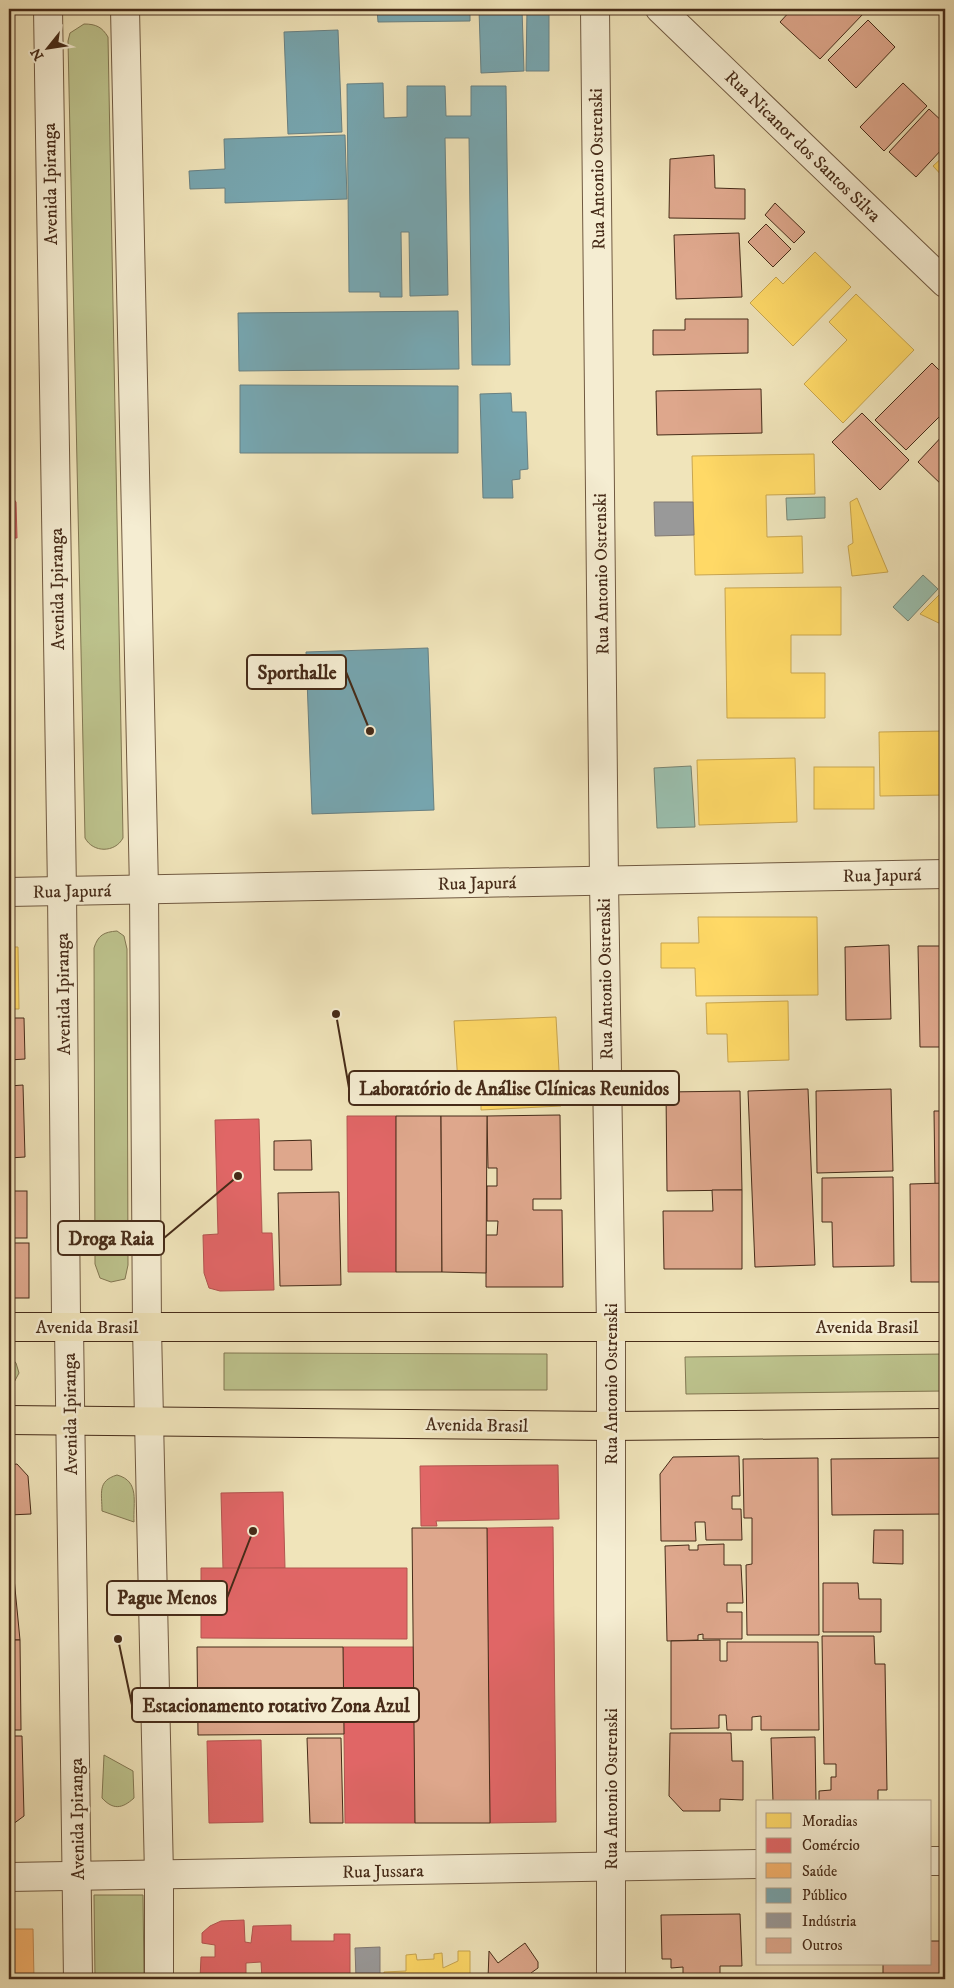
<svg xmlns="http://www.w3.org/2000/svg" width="954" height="1988" font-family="'IM FELL DW Pica',serif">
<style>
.green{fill:#bdc38d;stroke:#827752}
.water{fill:#9abfae;stroke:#788472}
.homes{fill:#ffd966;stroke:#c8a54f}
.shops{fill:#e06666;stroke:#b2544f}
.health{fill:#f6b26b;stroke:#c18a52}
.public{fill:#76a5af;stroke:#688082}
.industry{fill:#999;stroke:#807872}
.building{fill:#dea78c;stroke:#462b18}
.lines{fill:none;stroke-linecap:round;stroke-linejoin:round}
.minor-casing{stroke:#705940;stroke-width:30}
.major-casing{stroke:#462b18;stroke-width:30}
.minor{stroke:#f5edd2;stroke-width:28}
.major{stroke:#f0e4ba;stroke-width:28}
.labels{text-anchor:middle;stroke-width:5;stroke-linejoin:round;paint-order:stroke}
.street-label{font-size:18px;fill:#462b18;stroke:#f5edd2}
.leader{fill:none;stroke:#462b18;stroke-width:2}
.callout-dot{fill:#462b18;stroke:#f5edd2;stroke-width:2}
.callout{fill:#f5edd2;stroke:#462b18;stroke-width:2}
.callout-label{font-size:19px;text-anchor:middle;font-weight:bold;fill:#462b18}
</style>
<rect width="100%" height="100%" fill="#f0e4ba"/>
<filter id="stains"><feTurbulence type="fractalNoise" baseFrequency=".004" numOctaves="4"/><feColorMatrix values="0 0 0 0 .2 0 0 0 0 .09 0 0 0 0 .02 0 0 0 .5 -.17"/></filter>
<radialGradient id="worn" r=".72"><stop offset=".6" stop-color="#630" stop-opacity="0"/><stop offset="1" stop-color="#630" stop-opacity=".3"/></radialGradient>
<g class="green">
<path d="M84,24c12,0 18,3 24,13l15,801c-8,15 -30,15 -38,0l-17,-797 2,-8z"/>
<path d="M117,931l7,5 3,13 1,316 -3,14 -14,3 -11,-4 -5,-14 -1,-316c4,-13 10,-16 23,-17z"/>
<path d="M224,1353l323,1v36h-323z"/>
<path d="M945,1354v37l-259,3 -1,-37z"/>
<path d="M9,1355l7,8 3,10 -8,15 -2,1z"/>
<path d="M117,1475c23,6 16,27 17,47l-32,-11c0,-18 -5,-30 15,-36z"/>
<path d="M104,1755l29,16 1,27c-12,11 -21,12 -32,0z"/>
<path d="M94,1895h49l1,84h-49z"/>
</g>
<g class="water">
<path d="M825,497v21l-38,2 -1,-22z"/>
<path d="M923,575l15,14 -30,32 -15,-14z"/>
<path d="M691,766l4,61 -38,1 -3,-60z"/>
</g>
<g class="homes">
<path d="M945,155v24l-12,-13z"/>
<path d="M815,252l36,35 -58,59 -43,-43 26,-26 7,7z"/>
<path d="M856,294l58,56 -71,73 -39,-39 43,-44 -18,-18z"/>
<path d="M814,454l1,40 -49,1 1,42 35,-1 1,37 -108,2 -3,-119z"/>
<path d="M857,498l31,74 -36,4 -4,-30 5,-3 -3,-41z"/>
<path d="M841,587v48h-50v38h34v45h-98l-2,-130z"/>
<path d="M945,589v37l-25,-12z"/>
<path d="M945,731v64l-65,1 -1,-64z"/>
<path d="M795,758l2,64 -98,3 -2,-65z"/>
<rect x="814" y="767" width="60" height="42"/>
<path d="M9,769h4l1,58h-5z"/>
<path d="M698,917h119l1,78 -122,1 -1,-28h-34v-25h38z"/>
<path d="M9,947h9l1,62h-10z"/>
<path d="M788,1001l1,59 -61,2 -1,-28h-20l-1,-31z"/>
<path d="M556,1017l5,89 -80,4v-13l-22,2 -5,-78z"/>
<path d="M458,1951h12v28h-86v-7l22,-1v-16l10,-1 1,6 17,-1v-5l8,-1 1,15 15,-7z"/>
</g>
<g class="shops">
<path d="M9,493l7,9 1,36h-8z"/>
<path d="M347,1116h49v156h-48z"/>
<path d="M259,1119l3,114h10l2,57 -54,1 -11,-3 -5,-15 -1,-38 15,-1 -3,-114z"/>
<path d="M558,1465l1,54 -123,2 1,5h-16l-1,-60z"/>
<path d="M283,1492l2,76 -62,1 -2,-76z"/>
<path d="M553,1527l3,295 -66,1 -3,-295z"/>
<path d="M201,1568h206v71l-206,-1z"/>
<path d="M343,1647h71l1,176h-70z"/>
<path d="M261,1740l2,82 -54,1 -2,-82z"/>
<path d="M244,1920l1,22 6,1 2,-17 38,-1v16h43v-7h16v45h-88l-1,-17 -15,1v16h-46l1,-22h14v-12l-13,-2v-10l8,-7 11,-5z"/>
</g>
<path class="health" d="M9,1929h24l1,50h-25z"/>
<g class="public">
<path d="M377,9h93v12l-92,1z"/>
<path d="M479,9h43l2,62 -43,2z"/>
<path d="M527,9h22v62h-23z"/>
<path d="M338,30l4,102 -54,2 -4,-102z"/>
<path d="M383,83l1,35 23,-1v-31h38l1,30h25v-30h35l4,279h-38l-3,-227h-24l3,157 -38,1 -1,-64h-8l1,65h-22v-5h-31l-2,-208z"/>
<path d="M345,135l2,64 -122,4v-15l-35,1 -1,-18 36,-2 -1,-30z"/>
<path d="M458,311l1,58 -220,2 -1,-58z"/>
<path d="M240,385l218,1v67h-218z"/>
<path d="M511,393l1,19h14l2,57 -8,1v9l-8,1 1,18h-30l-3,-104z"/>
<path d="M428,648l6,162 -122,4 -6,-162z"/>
</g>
<g class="industry">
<path d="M654,502h39l1,33 -39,1z"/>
<path d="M380,1947v32h-24l-1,-31z"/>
</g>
<g class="building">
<path d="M792,9h6l3,3 4,-3h53l5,5 -43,45 -40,-37z"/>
<path d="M868,20l27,27 -39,41 -28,-28z"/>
<path d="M903,83l24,23 -43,45 -24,-24z"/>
<path d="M929,109l16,15v13l-6,7 4,4 -27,29 -27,-25z"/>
<path d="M714,155l1,33 30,1v30l-76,-1 1,-59z"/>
<path d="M775,203l30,29 -11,11 -29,-28z"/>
<path d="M766,224l25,25 -18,18 -25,-25z"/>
<path d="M739,233l3,64 -66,2 -2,-64z"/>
<path d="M685,319h63v34l-95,2v-25h32z"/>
<path d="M932,363l13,13v35l-39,39 -31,-30z"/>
<path d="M761,389l1,44 -105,2 -1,-44z"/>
<rect x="9" y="400" width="1" height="65"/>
<path d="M862,413l47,47 -29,30 -48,-48z"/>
<path d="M945,433v55l-27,-26z"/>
<path d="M889,945l2,74 -45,1 -1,-73z"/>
<path d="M918,946h27v101h-25z"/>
<path d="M9,1018h15l1,41 -16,1z"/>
<path d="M23,1085l2,72 -16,1v-72z"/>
<path d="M808,1089l7,176 -60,2 -7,-176z"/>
<path d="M891,1089l2,82 -76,2 -1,-82z"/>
<path d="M740,1091l2,99 -75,1 -1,-99z"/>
<path d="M934,1111h11v72l-10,1z"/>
<path d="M560,1115l1,84h-28v11h29l1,77h-77v-52h11l1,-14h-11v-35h10v-18h-9l-1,-52z"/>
<path d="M396,1116h45l1,156h-46z"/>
<path d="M441,1116h46l-1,157 -44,-1z"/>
<path d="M311,1140l1,30h-38v-29z"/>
<path d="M893,1177l1,89 -61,1 -1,-45h-10v-44z"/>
<path d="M945,1183v99h-34l-1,-98z"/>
<path d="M712,1190h30v79h-78l-1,-58h50z"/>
<rect x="9" y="1191" width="18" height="47"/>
<path d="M339,1192l2,93 -61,1 -2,-93z"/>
<rect x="9" y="1243" width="20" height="55"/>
<path d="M739,1456l1,40h-8v13h9l1,31h-36l-1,-18h-10l1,19h-35l-1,-67 13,-17z"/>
<path d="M818,1458l1,177h-72l-1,-70 6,-1v-46h-8l-1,-59z"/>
<path d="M945,1458v56l-113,1 -1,-56z"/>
<path d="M17,1464l11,12 3,38 -22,1v-50z"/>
<path d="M412,1528h75l3,295h-75z"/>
<path d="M874,1530h29v34l-30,-1z"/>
<path d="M12,1535l2,43 -5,1v-43z"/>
<path d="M724,1544v21h17l2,38h-16v9h15v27h-39v-5l-5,1v5l-31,1 -2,-95 24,-1v5h9v-5z"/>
<path d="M14,1578l6,62h-11v-61z"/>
<path d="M823,1583h35l1,16h22v33h-58z"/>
<path d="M822,1636h52l1,28h10l2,126h-9v12h-59v-11l12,-1v-13h5v-13h-12z"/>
<path d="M9,1640h11l1,90h-12z"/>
<path d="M720,1640v21h7v-19h91l1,88h-58v-14l-9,1v13h-25l-1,-15h-7v13l-48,1v-88z"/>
<path d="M197,1647h146l1,87 -146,1z"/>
<path d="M670,1733h61l1,28h11v39l-23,-1v12h-37l-14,-15z"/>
<path d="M9,1736h13l2,80 -15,11z"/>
<path d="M815,1737l1,65h-43l-2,-64z"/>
<path d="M307,1738h34l2,85h-33z"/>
<path d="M740,1914l2,52h-22v10l-37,1v-10l-12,1v-9h-9l-1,-44z"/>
<path d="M930,1941h15v38h-62v-15h47z"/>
<path d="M525,1943l13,19v6l-7,5 1,6h-44l1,-28 9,12z"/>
</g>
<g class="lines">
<g class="minor-casing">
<g id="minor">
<path d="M48,9l14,882 4,426 3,10 9,652"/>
<path d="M125,9l19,880 3,439 12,547v104"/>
<path d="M595,9l9,872 7,446v652"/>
<path d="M660,9l285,274"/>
<path d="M9,892l936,-18"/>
<path d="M930,1861h15"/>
<path d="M9,1877l749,-13"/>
</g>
</g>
<g class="major-casing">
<g id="major">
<path d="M9,1327h936"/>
<path d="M9,1420l602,6 334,-3"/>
</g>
</g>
<use href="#minor" class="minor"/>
<use href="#major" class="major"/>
</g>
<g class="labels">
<g class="street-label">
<text transform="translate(803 146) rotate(44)" y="6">Rua Nicanor dos Santos Silva</text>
<text transform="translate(597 169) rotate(-91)" y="6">Rua Antonio Ostrenski</text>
<text transform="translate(50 184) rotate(-91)" y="6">Avenida Ipiranga</text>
<text transform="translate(601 574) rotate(-91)" y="6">Rua Antonio Ostrenski</text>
<text transform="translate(57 589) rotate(-91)" y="6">Avenida Ipiranga</text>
<text transform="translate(882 875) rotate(-1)" y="6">Rua Japurá</text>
<text transform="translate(477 883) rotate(-1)" y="6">Rua Japurá</text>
<text transform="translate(72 891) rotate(-1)" y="6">Rua Japurá</text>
<text transform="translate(605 979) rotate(-91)" y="6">Rua Antonio Ostrenski</text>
<text transform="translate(63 994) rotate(-91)" y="6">Avenida Ipiranga</text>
<text x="87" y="1333">Avenida Brasil</text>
<text x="867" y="1333">Avenida Brasil</text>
<text transform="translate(611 1384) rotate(-90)" y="6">Rua Antonio Ostrenski</text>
<text transform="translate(70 1414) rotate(-91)" y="6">Avenida Ipiranga</text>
<text transform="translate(477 1425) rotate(1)" y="6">Avenida Brasil</text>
<text transform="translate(611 1789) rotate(-90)" y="6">Rua Antonio Ostrenski</text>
<text transform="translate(77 1819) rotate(-91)" y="6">Avenida Ipiranga</text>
<text transform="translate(383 1871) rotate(-1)" y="6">Rua Jussara</text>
</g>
</g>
<path class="leader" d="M370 731L346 672M336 1014L349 1088M238 1176L164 1238M253 1531L227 1598M118 1639L132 1705"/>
<g class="callout-dot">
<circle cx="370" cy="731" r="5"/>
<circle cx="336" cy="1014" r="5"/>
<circle cx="238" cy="1176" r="5"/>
<circle cx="253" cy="1531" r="5"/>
<circle cx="118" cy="1639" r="5"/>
</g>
<g class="callout">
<rect x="247" y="655" width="99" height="34" rx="5"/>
<rect x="349" y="1071" width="330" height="34" rx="5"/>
<rect x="58" y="1221" width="106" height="34" rx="5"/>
<rect x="107" y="1581" width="120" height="34" rx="5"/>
<rect x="132" y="1688" width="287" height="34" rx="5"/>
</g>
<g class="callout-label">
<text x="297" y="679">Sporthalle</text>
<text x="514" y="1095">Laboratório de Análise Clínicas Reunidos</text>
<text x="111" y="1245">Droga Raia</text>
<text x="167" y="1604">Pague Menos</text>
<text x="276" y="1712">Estacionamento rotativo Zona Azul</text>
</g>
<rect width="954" height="1988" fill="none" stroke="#f0e4ba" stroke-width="30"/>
<rect x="10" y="10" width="934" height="1968" fill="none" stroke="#462b18" stroke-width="2.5"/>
<rect x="15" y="15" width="924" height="1958" fill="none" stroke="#462b18"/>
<rect x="756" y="1800" width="175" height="165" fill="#f5edd2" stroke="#af9f88"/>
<rect x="766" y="1813" width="25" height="15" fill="#ffd966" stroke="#af9f88"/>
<text x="802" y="1826" font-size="15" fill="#462b18">Moradias</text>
<rect x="766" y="1838" width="25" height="15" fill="#e06666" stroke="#af9f88"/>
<text x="802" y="1850" font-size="15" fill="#462b18">Comércio</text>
<rect x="766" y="1863" width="25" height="15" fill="#f6b26b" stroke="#af9f88"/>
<text x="802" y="1876" font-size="15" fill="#462b18">Saúde</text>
<rect x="766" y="1888" width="25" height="15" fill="#76a5af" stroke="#af9f88"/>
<text x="802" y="1900" font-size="15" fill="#462b18">Público</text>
<rect x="766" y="1913" width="25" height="15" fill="#999999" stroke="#af9f88"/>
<text x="802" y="1926" font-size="15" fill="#462b18">Indústria</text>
<rect x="766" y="1938" width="25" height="15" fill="#dea78c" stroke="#af9f88"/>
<text x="802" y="1950" font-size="15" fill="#462b18">Outros</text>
<g transform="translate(48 48) rotate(240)" stroke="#f5edd2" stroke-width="4" paint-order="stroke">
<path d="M0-4L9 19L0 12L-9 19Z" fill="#462b18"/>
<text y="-8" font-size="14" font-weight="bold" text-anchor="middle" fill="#462b18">N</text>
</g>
<rect width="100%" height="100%" filter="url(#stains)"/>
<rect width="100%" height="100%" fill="url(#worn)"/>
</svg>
